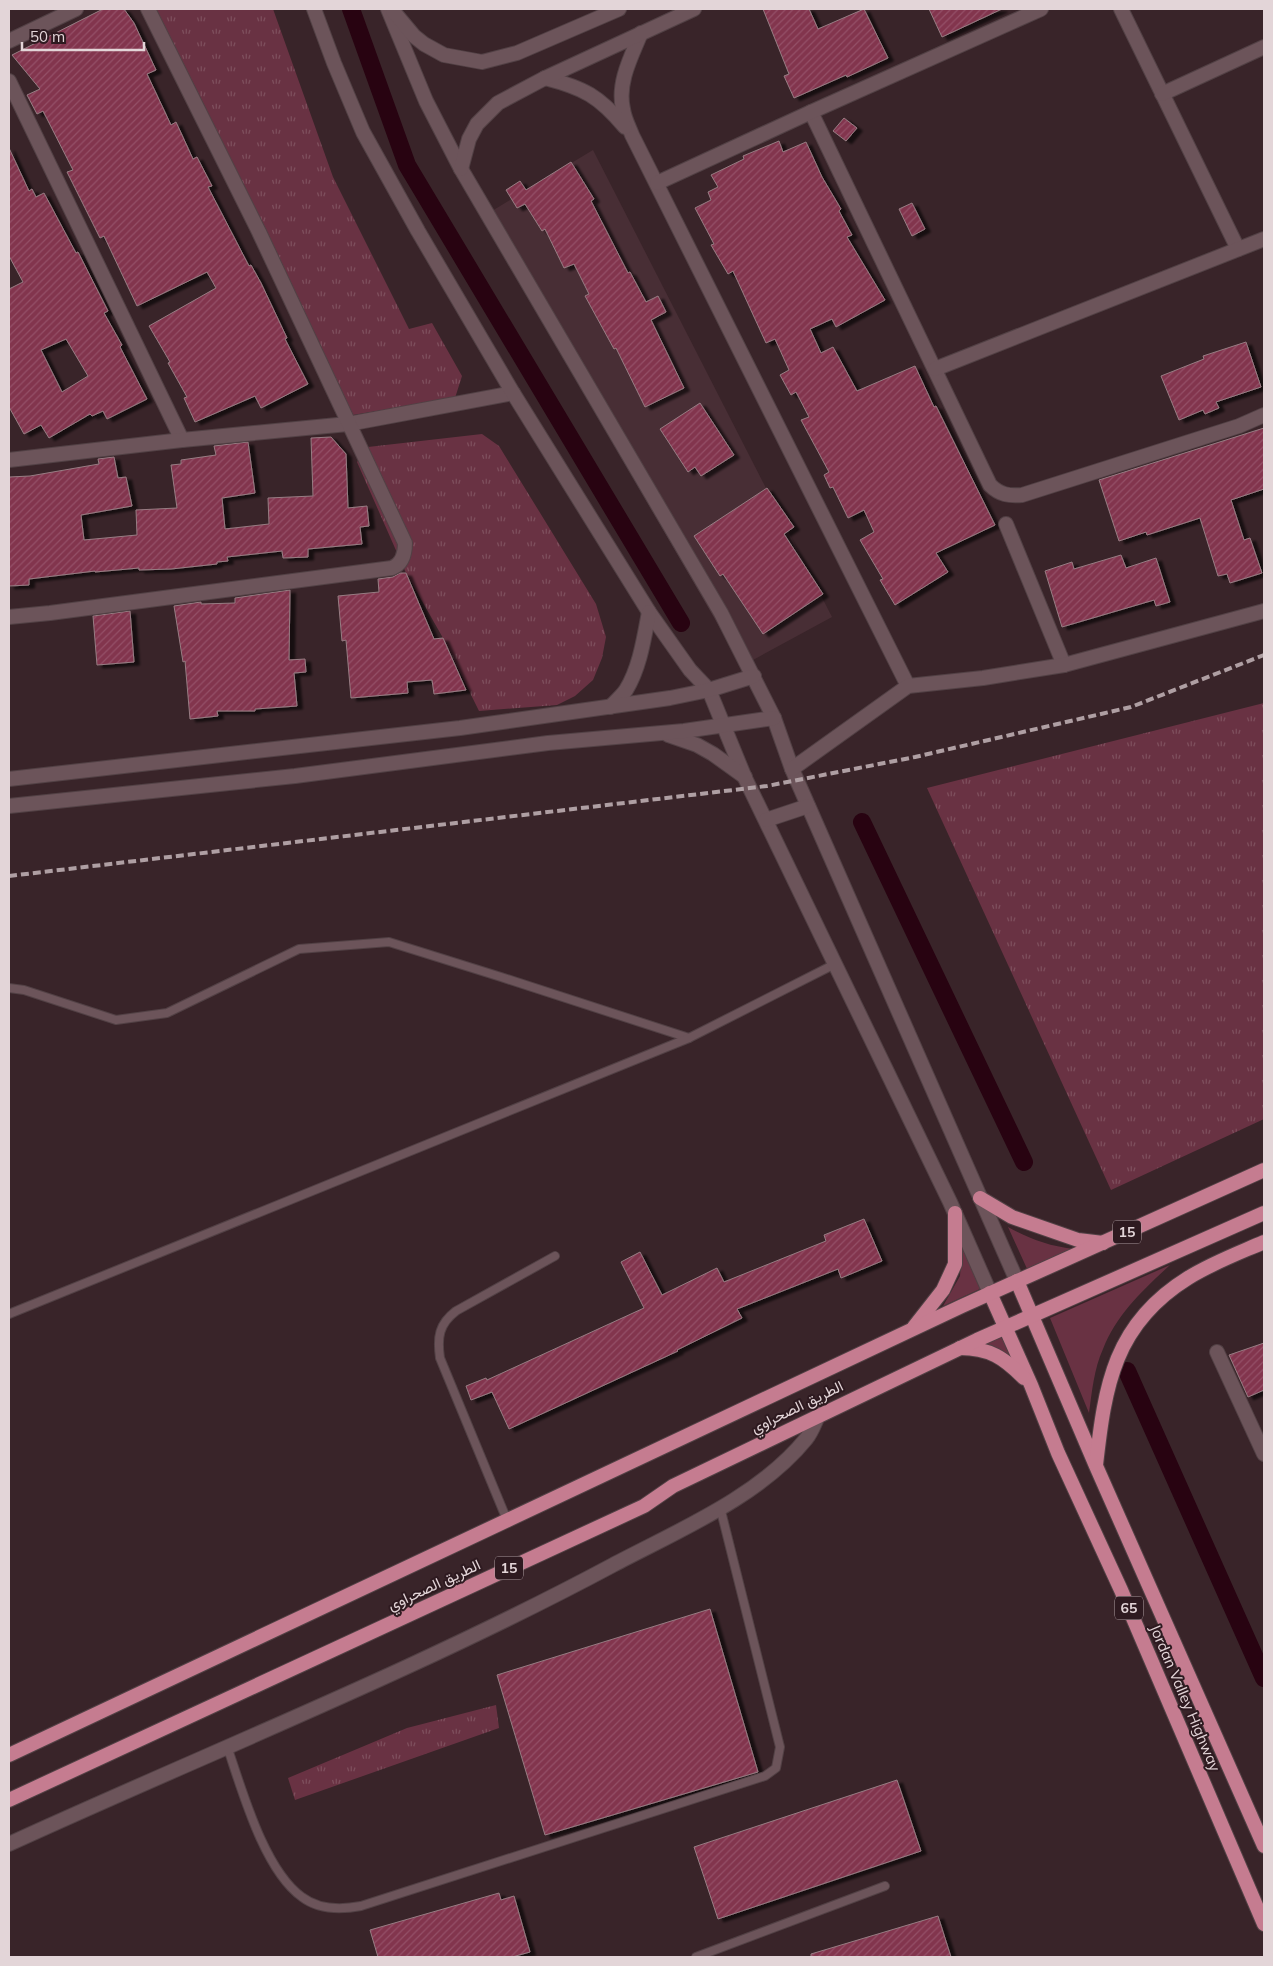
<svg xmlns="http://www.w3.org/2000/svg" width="1273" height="1966" font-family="Mulish,Vazirmatn,sans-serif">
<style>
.built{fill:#482e35}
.grass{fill:url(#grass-tufts)}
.garden{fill:#693243}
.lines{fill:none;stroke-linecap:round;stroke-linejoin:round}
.canal{stroke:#280311;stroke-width:18}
.building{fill:url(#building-hatch);stroke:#977d83;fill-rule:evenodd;filter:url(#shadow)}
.service-casing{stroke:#524145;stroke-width:10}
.minor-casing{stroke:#524145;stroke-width:16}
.tertiary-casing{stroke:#524145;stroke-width:16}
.trunk-casing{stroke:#524145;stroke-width:16}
.service{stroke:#6c545a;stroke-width:8}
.minor{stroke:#6c545a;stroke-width:14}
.tertiary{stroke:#6c545a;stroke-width:14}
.trunk{stroke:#c57c90;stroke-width:14}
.rail{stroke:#af9fa3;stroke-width:4;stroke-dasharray:8 4;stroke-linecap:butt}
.labels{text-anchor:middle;stroke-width:4;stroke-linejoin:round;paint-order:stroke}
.shield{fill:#2e1a20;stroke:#ad9da1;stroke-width:1}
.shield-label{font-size:14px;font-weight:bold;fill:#e3d5d8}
.street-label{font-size:15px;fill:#e3d5d8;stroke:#2e1a20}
</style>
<defs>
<pattern id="grass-tufts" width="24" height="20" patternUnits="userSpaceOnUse" patternTransform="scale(1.25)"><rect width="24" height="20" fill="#693243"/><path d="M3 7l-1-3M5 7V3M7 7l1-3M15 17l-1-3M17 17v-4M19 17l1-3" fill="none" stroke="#7e4f5d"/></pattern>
<pattern id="building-hatch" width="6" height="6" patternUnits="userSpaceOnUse" patternTransform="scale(1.25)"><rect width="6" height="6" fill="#82344e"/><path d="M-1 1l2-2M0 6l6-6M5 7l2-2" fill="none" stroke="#945067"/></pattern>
<filter id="shadow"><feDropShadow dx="5.5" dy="3" stdDeviation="1" flood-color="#0009"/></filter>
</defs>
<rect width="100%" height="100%" fill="#392429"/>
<path class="built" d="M593,150l239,467 -90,49 -260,-449z"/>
<g class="grass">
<path d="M148,9h125l60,168 76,152 23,-6 30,53 -7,22 -102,17z"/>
<path d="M482,434l17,12 97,158 10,33 -4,21 -9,22 -18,16 -18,9 -78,6 -36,-73 -37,-65 -49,-111 11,-15z"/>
<path d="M1264,703v416l-153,71 -184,-402z"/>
<path d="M496,1705l3,23 -204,72 -7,-22 119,-50z"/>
</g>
<g class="garden">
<path d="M1008,1227c21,12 41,19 65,22l-45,22z"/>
<path d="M962,1247l18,42 -37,17 17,-30z"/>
<path d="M1170,1265c-26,24 -54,50 -67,84 -9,20 -11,42 -14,64l-39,-95z"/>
<path d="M1003,1336l14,28 -36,-18z"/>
</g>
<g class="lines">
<g class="canal">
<path d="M351,9l56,156 274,458"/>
<path d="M862,822l162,340"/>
<path d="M1127,1371l137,307"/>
</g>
</g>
<g class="building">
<path d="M103,9h21l10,14 22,47 -9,4 24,51 5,-3 17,37 4,-2 15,29 -4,1 41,79 2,-1 10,18 26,55 -2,1 23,45 -47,24 -6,-12 -60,26 -11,-24 3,-1 -19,-34 2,-1 -21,-36 67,-38 -9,-16 -70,34 -33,-70 -4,2 -33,-66 6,-2 -30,-59 -6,3 -10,-19 13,-6 -28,-34z"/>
<path d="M763,9h46l9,20 46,-20 24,49 -41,19 -1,-2 -52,23 -10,-22 5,-2z"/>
<path d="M929,9h73l-60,28z"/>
<path d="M844,118l13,10 -11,13 -13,-10z"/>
<path d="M779,141l4,11 23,-10 16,35 19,32 -2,2 13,24 -5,2 38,63 -49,27 -4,-8 -22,10 11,24 12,-6 24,44 58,-25 19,41 2,-1 59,119 -59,28 12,19 -53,33 -15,-25 3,-1 -23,-39 14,-8 -10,-22 -16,8 -15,-31 -3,1 -6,-13 5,-3 -28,-52 8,-3 -13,-25 -5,3 -11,-20 9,-5 -14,-31 -9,4 -33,-72 -5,3 -17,-29 3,-1 -19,-36 16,-8 -3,-8 10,-5 -7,-12 33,-16 -1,-3z"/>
<path d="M9,148l20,43 3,-2 4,8 8,-4 32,60 2,-1 30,59 -4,2 18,32 -2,2 27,52 -40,20 -4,-8 -11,5 -2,-2 -41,24 -8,-13 -17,9 -15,-27v-118l14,-7 -14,-26zM66,339l22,37 -26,16 -21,-42z"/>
<path d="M571,162l23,37 -3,2 37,72 2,-1 16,30 12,-6 8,16 -15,8 33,68 -39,19 -29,-59 -2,1 -29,-53 4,-2 -15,-30 -10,4 -19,-39 -3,2 -17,-27 -8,4 -11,-18 14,-9 6,9z"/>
<path d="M912,203l13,26 -13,7 -13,-27z"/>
<path d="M1246,342l15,45 -45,15 3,6 -14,6 -2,-4 -24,10 -18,-44 43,-17 -1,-3z"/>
<path d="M700,403l34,52 -33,21 -6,-9 -7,5 -28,-43z"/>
<path d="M1264,428v61l-33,11 13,40 6,-2 12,35 -32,10 -3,-9 -9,2 -18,-58 -53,17 -1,-3 -27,9 -20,-61z"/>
<path d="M331,437l15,17 2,54 19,-2 2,20 -9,1 2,17 -54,5v8l-25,1 -1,-7 -55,6 1,4 -11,1v2l-46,5 -32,1v-2l-44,4v-1l-66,8v6l-20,1v-109l21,-1 69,-12 -1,-5 16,-2 4,21 8,-1 6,29 -51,9 3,25 53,-5 -1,-25 41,-2 -6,-43 10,-1v-4l35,-5 -2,-9 34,-4 7,51 -33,5 3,31 44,-5 -1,-26 45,-2 -2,-58z"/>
<path d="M767,488l27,39 -10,7 39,60 -60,40 -40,-60 -3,2 -26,-40z"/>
<path d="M1121,555l5,13 30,-10 14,44 -14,4 -2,-6 -92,27 -17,-56 27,-9 2,7z"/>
<path d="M400,573h6l28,66 9,-1 23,52 -32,4 -2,-14 -25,2 1,11 -57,5 -5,-58 -4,1 -4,-45 41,-4 -1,-13 15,-2z"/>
<path d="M290,590l-1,70 16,-1 1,13 -12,1 3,33 -42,3v2h-38l1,5 -28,3 -5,-58 -2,1 -9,-56 27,-4v2l34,-1v-5z"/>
<path d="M130,611l4,51 -37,3 -4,-49z"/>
<path d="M864,1219l18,42 -41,17 -3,-9 -101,40 5,9 -65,32 1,1 -169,78 -17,-37 -21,8 -5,-14 20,-8 1,2 157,-72 -23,-46 19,-10 22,43 55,-27 7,14 102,-41 -2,-6z"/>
<path d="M1264,1343v47l-16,7 -19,-42z"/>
<path d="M710,1609l48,163 -213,63 -48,-160z"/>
<path d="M897,1780l24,71 -203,68 -24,-72z"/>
<path d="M499,1893l2,7 13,-4 16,56 -18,5h-134l-8,-27z"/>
<path d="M938,1916l13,41h-140v-3z"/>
</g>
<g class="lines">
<g class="service-casing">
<g id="service">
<path d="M9,988l15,2 92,30 51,-7 132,-64 90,-7 112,35 188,61"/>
<path d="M9,1314l680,-276 146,-74"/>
<path d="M507,1520l-67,-162c-3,-21 -1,-34 16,-47l99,-55"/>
<path d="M227,1746c15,44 37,124 75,151 17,13 38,13 59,9l404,-130 11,-8 4,-21 -60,-240"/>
<path d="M696,1957l189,-71"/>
</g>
</g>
<g class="minor-casing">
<g id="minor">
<path d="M1121,9l117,240"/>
<path d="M641,33c-10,24 -24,50 -18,76 1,9 6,18 9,26l276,551"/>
<path d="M9,41l67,-32"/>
<path d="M545,78c39,10 54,18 80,49"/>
<path d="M9,81l173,359"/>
<path d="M1162,94l102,-47"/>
<path d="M811,112l179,373c10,10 19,11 32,10l217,-69 25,-11"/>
<path d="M657,183l154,-71 230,-103"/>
<path d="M935,369l329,-130"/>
<path d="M9,460l173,-20 166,-16 165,-31"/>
<path d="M1006,524l58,141"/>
<path d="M9,617l41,-4 342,-45c10,-4 13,-14 13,-25l-146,-311 -111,-223"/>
<path d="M1217,1352l47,102"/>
<path d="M9,1844c201,-92 408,-174 604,-279 64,-34 146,-68 193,-126 6,-7 9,-17 13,-25"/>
</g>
</g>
<g class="tertiary-casing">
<g id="tertiary">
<path d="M314,9l20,54 29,69 55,99 95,162 136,219 41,58 19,20 36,88 205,424 40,91"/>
<path d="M388,9l38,92 35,68 260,444 53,105 18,51 225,512"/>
<path d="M393,11l21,25 10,8 20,11 38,7 35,-9 102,-44"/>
<path d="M461,169l8,-30 8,-15 21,-21 47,-25 149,-69"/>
<path d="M610,707c5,-5 12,-11 16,-17 14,-23 18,-52 23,-78"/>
<path d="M668,735l29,10 16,9 32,23"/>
<path d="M792,769l116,-83 75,-8 81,-13 200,-54"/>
<path d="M9,779l451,-51 210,-30 39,-8 45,-14"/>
<path d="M9,806l286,-30 253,-33 136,-12 90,-13"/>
<path d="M766,820l42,-14"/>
</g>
</g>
<g class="trunk-casing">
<g id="trunk">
<path d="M980,1198l32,19 66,23 25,3"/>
<path d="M1017,1281l79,185 168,380"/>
<path d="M990,1293l41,92 27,68 63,137 143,334"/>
<path d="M914,1327l29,-37 12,-26v-51"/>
<path d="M960,1348c30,0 44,10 64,30"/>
<path d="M1096,1465c9,-80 18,-141 92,-187 24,-15 51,-25 76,-36"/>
<path d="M9,1755l953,-449 302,-136"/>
<path d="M9,1800l635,-294 29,-20 304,-146 287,-127"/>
</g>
</g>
<use href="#service" class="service"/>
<use href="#minor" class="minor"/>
<use href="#tertiary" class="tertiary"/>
<use href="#trunk" class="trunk"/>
<path class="rail" d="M9,876l758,-90 148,-29 216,-50 133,-52"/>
</g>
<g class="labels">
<g class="shield">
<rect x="1113" y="1220.5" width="28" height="23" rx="4"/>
<rect x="495" y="1556.5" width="28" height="23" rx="4"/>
<rect x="1115" y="1596.5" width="28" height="23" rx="4"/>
</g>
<g class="shield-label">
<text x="1127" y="1237">15</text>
<text x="509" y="1573">15</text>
<text x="1129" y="1613">65</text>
</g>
<g class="street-label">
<text transform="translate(797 1407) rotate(-26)" y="5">الطريق الصحراوي</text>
<text transform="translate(434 1585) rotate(-25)" y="5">الطريق الصحراوي</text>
<text transform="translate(1185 1698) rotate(67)" y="5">Jordan Valley Highway</text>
</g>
</g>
<rect width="1273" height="1966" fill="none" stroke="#e3d5d8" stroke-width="20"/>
<path d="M22 42v8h122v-8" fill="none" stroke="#e3d5d8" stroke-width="2.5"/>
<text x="30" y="42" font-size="15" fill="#e3d5d8" stroke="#2e1a20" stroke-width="4" paint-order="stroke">50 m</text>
</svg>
